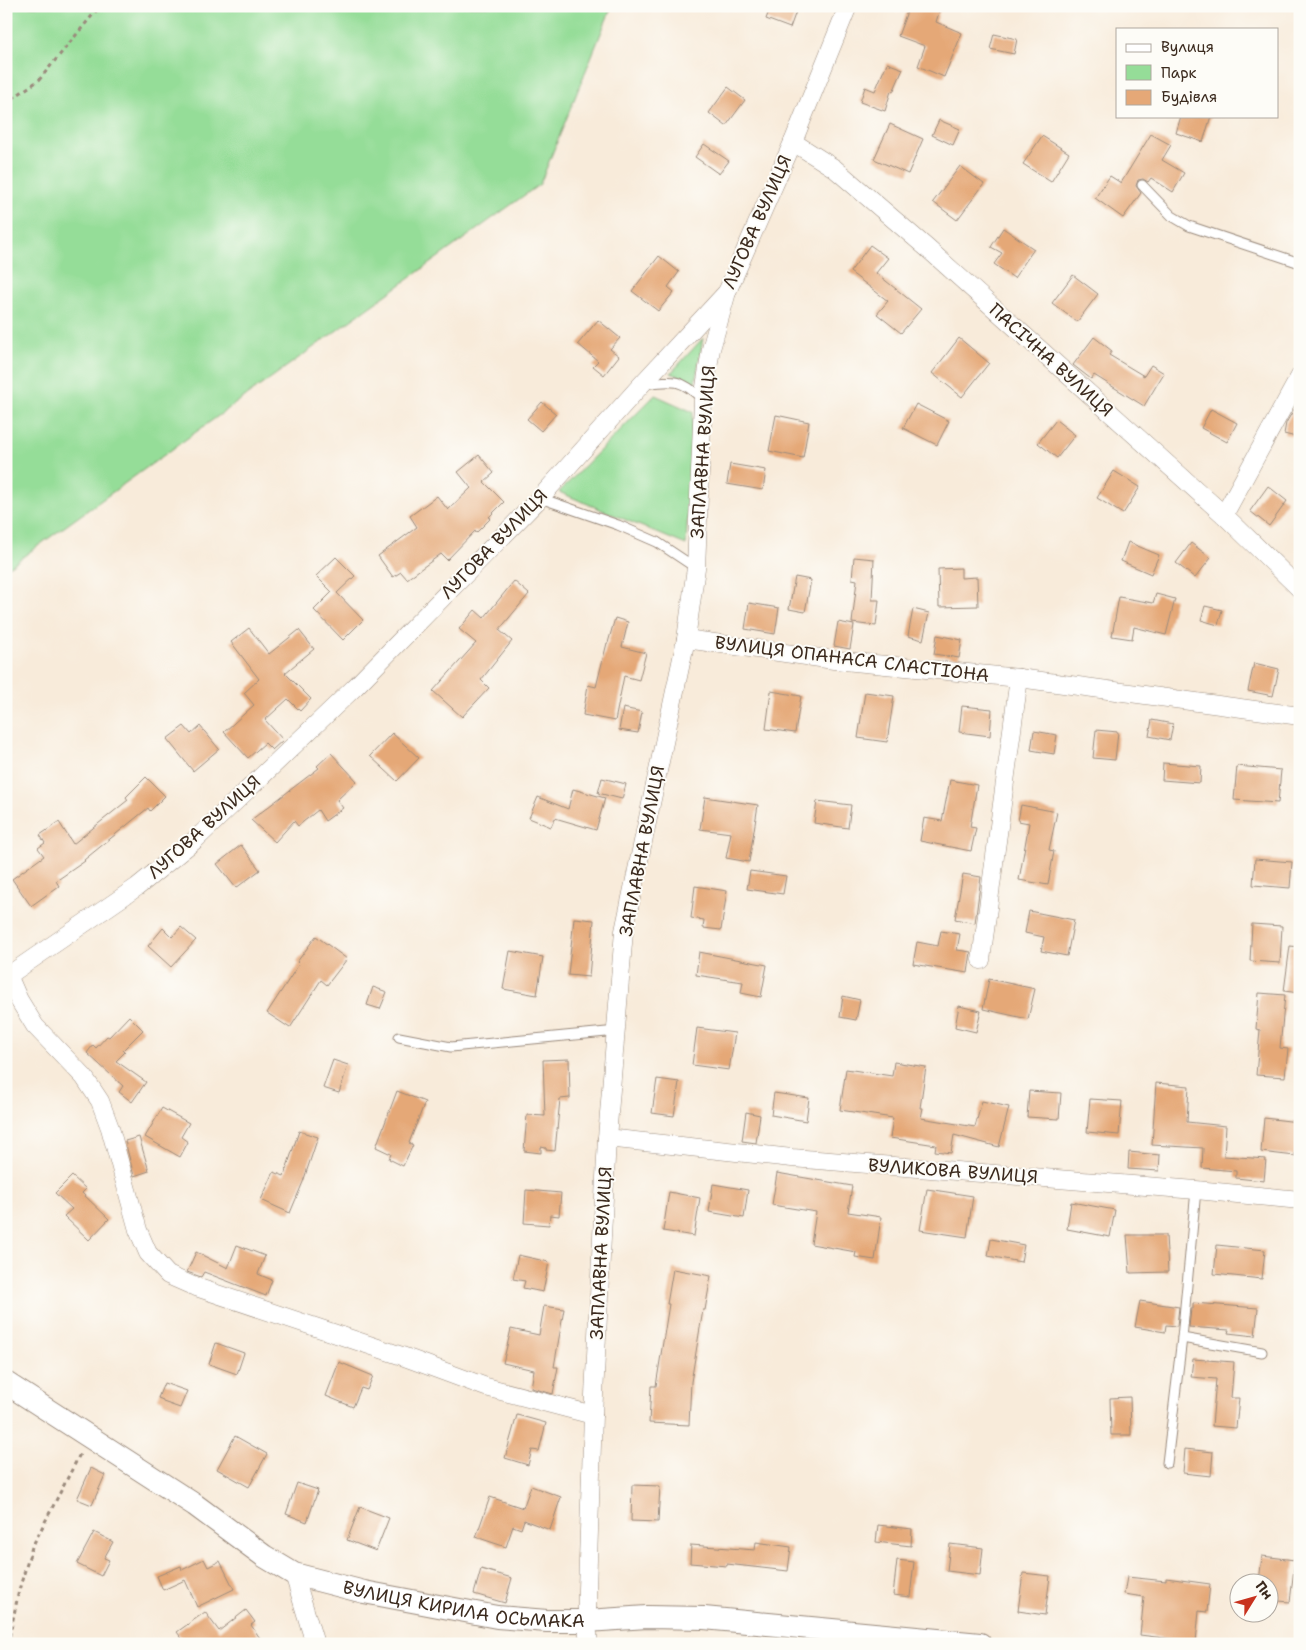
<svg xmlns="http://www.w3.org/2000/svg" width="1306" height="1650" font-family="'Shantell Sans',sans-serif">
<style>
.green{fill:#95dd98;stroke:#68845b}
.building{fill:#e5a877}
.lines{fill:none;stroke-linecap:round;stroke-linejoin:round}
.service-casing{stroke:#9a8a7c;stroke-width:11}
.minor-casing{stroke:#9a8a7c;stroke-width:19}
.tertiary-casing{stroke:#9a8a7c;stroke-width:24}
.path{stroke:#9a8a7c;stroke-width:3;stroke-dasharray:4 4;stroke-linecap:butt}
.service{stroke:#fff;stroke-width:9}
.minor{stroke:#fff;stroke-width:18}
.tertiary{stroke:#fff;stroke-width:22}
.labels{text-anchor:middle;stroke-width:4;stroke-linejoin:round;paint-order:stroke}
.street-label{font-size:18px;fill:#3b2a1e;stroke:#fdfcf7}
</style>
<rect width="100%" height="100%" fill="#fdfcf7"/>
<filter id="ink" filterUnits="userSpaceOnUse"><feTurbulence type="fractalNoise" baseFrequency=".02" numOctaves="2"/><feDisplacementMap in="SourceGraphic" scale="10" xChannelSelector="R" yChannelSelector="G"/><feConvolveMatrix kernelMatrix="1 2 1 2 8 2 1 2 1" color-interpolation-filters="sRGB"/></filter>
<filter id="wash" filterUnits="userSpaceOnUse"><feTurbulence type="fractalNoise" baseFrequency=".0096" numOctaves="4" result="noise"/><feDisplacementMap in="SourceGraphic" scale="20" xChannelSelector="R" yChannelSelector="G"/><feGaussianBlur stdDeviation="1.12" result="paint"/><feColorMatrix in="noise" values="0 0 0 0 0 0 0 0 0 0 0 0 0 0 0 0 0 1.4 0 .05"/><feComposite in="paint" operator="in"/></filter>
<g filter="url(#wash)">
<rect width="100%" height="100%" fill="#f8ebda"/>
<g class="green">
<path d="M6,6h606l-72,178 -534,385z"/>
<path d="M703,338l-8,45 -24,-10z"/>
<path d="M655,395l38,17 -7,133 -127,-53z"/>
</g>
<g id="blocks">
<g class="building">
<path d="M771,6h27l-8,22 -24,-9z"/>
<path d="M909,6h32l-5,16 26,11 -18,44 -26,-11 7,-20 -27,-10z"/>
<path d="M994,34l23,5 -3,15 -24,-5z"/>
<path d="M887,63l16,6 -10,23 -2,-1 -6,20 -25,-9 5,-15 10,4z"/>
<path d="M728,87l17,13 -19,26 -17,-13z"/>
<path d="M1181,116h30l-8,26 -27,-9z"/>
<path d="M939,120l21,9 -7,16 -21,-10z"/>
<path d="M890,124l33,15 -15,35 -34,-15z"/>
<path d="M1151,134l20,11 -9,15 22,13 -11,19 -22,-14 -3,4 -5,-3 -5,1 -2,6 5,7 -18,25 -28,-20 15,-22 11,7z"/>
<path d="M1042,136l27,17 -18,29 -28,-18z"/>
<path d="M704,144l25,17 -10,13 -24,-17z"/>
<path d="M960,166l24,18 -27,36 -24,-18z"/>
<path d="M1003,228l31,21 -20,29 -20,-14 8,-11 -11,-6z"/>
<path d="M870,245l18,13 -12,15 45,36 -20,24 -24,-19 11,-13 -38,-29z"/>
<path d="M659,256l20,16 -11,15 6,5 -16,19 -26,-20z"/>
<path d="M1073,275l25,19 -21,28 -25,-19z"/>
<path d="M598,320l22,18 -10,11 9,7 -15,19 -11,-9 5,-5 -20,-17z"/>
<path d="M1094,337l18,14 -3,4 35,21 7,-11 13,8 -20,33 -50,-31 -3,4 -18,-14z"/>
<path d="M959,338l30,25 -27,34 -30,-24z"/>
<path d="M1300,399v39l-16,-4 2,-11z"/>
<path d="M542,402l14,12 -15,17 -14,-12z"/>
<path d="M916,404l33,17 -12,24 -34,-17z"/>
<path d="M1211,409l26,14 -10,19 -26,-14z"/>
<path d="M776,415l33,7 -6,36 -34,-7z"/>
<path d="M1056,420l19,15 -18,23 -19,-15z"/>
<path d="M479,455l15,18 -10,9 20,20 -15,15 2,1 -15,15 -1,-2 -28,29 -6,-6 -34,25 -6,-7 -8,5 -15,-21 39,-29 -7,-11 27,-20 11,14 23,-22 -13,-16z"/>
<path d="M730,464l36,6 -3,20 -36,-6z"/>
<path d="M1114,471l26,16 -17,27 -26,-16z"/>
<path d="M1268,486l19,15 -18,25 -19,-15z"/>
<path d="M1128,542l31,13 -8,19 -30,-13z"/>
<path d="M1191,543l20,15 -16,20 -19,-15z"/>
<path d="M336,557l19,19 -18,17 26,27 -20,20 -29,-30 18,-18 -16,-16z"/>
<path d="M854,557l20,2 -2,41h7l-3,26 -24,-3 5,-43 -5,-1z"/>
<path d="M961,568v10l16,-1 1,29 -39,1 -1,-38z"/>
<path d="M795,577l16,3 -6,32 -16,-3z"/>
<path d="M514,581l15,13 -30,36 13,11 -31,39 8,8 -27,29 -29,-26 43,-48 -17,-14 16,-19 9,8z"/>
<path d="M1156,594l19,5 -9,36 -32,-8 -2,12 -20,-3 7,-39 34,6z"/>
<path d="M749,603l30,5 -4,26 -30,-5z"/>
<path d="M1205,606l17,4 -4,15 -17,-5z"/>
<path d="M913,609l16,4 -6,27 -15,-4z"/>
<path d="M615,618l13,4 -6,25 24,6 -7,27 -15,-4 -9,45 -32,-6 5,-30 8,2 11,-44h1z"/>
<path d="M838,622l16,3 -4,24 -16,-3z"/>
<path d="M249,628l20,26 30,-24 15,19 -29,24 26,26 -11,12 -12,-12 -23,21 18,20 -11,10 -7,-7 -17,15 -24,-26 30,-27 -10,-12 15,-14 -28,-37z"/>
<path d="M937,635l25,5 -3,18 -25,-4z"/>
<path d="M1254,663l25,6 -6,27 -25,-5z"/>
<path d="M771,691l30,5 -6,37 -29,-4z"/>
<path d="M865,692l29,4 -7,46 -29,-4z"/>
<path d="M962,706l30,3 -2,27 -31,-4z"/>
<path d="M623,708l19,4 -4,21 -19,-3z"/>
<path d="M1152,720l21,4 -3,16 -21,-4z"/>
<path d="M184,726l7,8 9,-8 19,23 -26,22 -26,-32z"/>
<path d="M1096,730l22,2 -3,28 -22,-2z"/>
<path d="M1034,731l23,4 -3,19 -23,-4z"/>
<path d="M392,733l27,25 -22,23 -27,-25z"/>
<path d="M331,753l26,28 -20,19 6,8 -18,13 -7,-11 -20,16 -4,-5 -19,21 -24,-22 68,-52 -2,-2z"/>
<path d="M1163,763l38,3 -1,17 -38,-3z"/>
<path d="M1237,766l44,4 -3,33 -44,-3z"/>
<path d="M146,777l19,19 -15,15 -2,-3 -64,52 1,1 -29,20 3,5 -28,20 -19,-27 32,-23 -6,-8 7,-5 -5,-8 19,-13 14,22 55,-44 -2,-3z"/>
<path d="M602,778l24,6 -4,15 -24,-6z"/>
<path d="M950,780l27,5 -7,42 6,1 -5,23 -51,-10 4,-23 18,3z"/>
<path d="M573,789l32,9 -9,32 -41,-12 -4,9 -22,-9 9,-21 30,12z"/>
<path d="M705,797l53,8 -9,57 -23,-4 5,-25 -31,-4z"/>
<path d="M817,801l34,4 -3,23 -34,-5z"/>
<path d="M1021,805l36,7 -8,38 5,1 -6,34 -29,-5 10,-57 -11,-2z"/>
<path d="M241,845l19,25 -24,18 -19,-24z"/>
<path d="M1255,859l37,3 -2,26 -37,-3z"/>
<path d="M750,871l36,5 -3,18 -36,-5z"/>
<path d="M963,874l18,3 -6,46 -20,-4z"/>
<path d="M695,886l32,5 -6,39 -18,-2 1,-8 -13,-2z"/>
<path d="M1029,911l45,9 -7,36 -26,-5 3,-14 -19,-4z"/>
<path d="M574,918l20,2 -5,57 -21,-2z"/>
<path d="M1252,924l30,2 -2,37 -30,-2z"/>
<path d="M181,927l15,13 -25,27 -23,-21 15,-18 9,9z"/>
<path d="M941,931l19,3 -3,16 14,2 -3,21 -55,-9 4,-22 21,4z"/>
<path d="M316,936l31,23 -20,26 -6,-5 -31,48 -23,-15 32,-49 -2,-2z"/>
<path d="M1290,946l10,1v46l-16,-2z"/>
<path d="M510,951l33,6 -6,38 -34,-6z"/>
<path d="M699,952l68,13 -6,32 -20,-4 2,-11 -47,-7z"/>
<path d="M989,979l46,10 -7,30 -45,-10z"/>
<path d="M373,987l14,5 -7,17 -13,-4z"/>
<path d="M1259,993l26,2 -5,53 8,1 -3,28 -29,-2 4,-45 -4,-1z"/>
<path d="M843,996l17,4 -4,20 -16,-3z"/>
<path d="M959,1006l22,5 -5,21 -21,-5z"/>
<path d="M129,1016l14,14 -20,20 2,2 -9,9 30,21 -14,20 -13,-10 4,-6 -36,-33 6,-8 3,3 11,-12 2,1z"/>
<path d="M697,1028l38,5 -6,37 -37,-5z"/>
<path d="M569,1059l1,39 -10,1 -5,52 -9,-1v-2l-5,-1v6l-17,-2 3,-36 18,1 -2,-56z"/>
<path d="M333,1060l15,5 -9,28 -16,-5z"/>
<path d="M894,1062l32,5 -6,41h3l-2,10 54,9 7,-26 27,6 -10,40 -45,-12 -3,18 -16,-2 1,-6 -46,-7 3,-20 -53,-8 6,-41 46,7z"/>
<path d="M657,1079l22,3 -5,34 -22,-3z"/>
<path d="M1156,1083l33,3 -2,36 39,4 -2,30 42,3 -2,22 -28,-3v-7l-34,-3 1,-20 -51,-3z"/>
<path d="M397,1091l28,11 -16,41 4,2 -10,21 -14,-7 2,-5 -15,-7z"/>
<path d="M1029,1091l32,2 -2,26 -32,-2z"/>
<path d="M774,1093l35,5 -3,23 -35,-6z"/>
<path d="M1090,1099l32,2 -3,34 -32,-3z"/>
<path d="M162,1108l27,15 -8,14 7,5 -8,15 -35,-20z"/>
<path d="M746,1112l14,3 -4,28 -14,-2z"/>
<path d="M1264,1118l34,4 -3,34 -34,-4z"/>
<path d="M299,1131l19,6 -15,45 -13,31 -29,-13 13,-28 10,4z"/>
<path d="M139,1137l10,34 -15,5 -9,-35z"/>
<path d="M1129,1152l31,3 -1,16 -31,-2z"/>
<path d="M777,1173l75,13 -4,26 33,5 -6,43 -20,-3 1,-5 -45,-8 5,-32 -44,-7z"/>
<path d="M72,1176l14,13 -4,4 27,26 -20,21 -25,-24 8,-7 -17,-16z"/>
<path d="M713,1184l35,6 -4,28 -35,-6z"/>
<path d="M927,1189l46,7 -6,41 -47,-7z"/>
<path d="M526,1190l35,3 -2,23 -9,-1 -1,10 -25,-2z"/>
<path d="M669,1192l31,6 -6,38 -31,-5z"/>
<path d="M1071,1202l44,8 -5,27 -43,-8z"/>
<path d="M1127,1235h39l2,37 -38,1z"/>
<path d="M991,1239l33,6 -3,17 -33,-6z"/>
<path d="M237,1245l28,11 -7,18 14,6 -6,16 -62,-24 -3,5 -14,-5 9,-20 32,16z"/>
<path d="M1217,1245l48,5 -3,29 -48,-5z"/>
<path d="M518,1255l31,7 -6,30 -20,-4 2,-7 -12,-2z"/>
<path d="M673,1269l38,7 -6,34h-2l-12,72 -2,43 -40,-2 2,-37h5l13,-82h-2z"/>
<path d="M1140,1301l39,6 -2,19 -11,-1 -1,7 -30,-5z"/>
<path d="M1193,1303l65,5 -3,28 -27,-3 1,-3 -40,-3 2,-18h2z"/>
<path d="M544,1306l20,3 -10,58h4l-5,27 -22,-6 3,-18 -31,-7 8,-34 28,6z"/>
<path d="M216,1343l28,10 -7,21 -28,-10z"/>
<path d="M1193,1359l41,3 -3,36h8l-3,30 -24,-2 4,-47 -25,-2z"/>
<path d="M339,1362l34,14 -6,14 -6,-2 -8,19 -27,-11z"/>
<path d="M164,1383l23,8 -7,17 -17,-6v-2l-5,-2z"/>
<path d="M1130,1397l1,38h-20l-1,-37z"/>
<path d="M517,1415l29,8 -7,28 -7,-1 -4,15 -23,-7z"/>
<path d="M235,1436l32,18 -18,33 -32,-18z"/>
<path d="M1185,1449l28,3 -2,24 -28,-3z"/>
<path d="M91,1468l14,7 -13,30 -15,-6z"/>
<path d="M297,1483l21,7 -11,32 -21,-8z"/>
<path d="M632,1485l28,1 -2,36 -27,-1z"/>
<path d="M531,1486l30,11 -11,33 -26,-10 -3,9 -8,-3 -7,21 -30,-10 14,-40 33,11z"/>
<path d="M360,1507l29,11 -13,33 -29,-11z"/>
<path d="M878,1525l34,4 -1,17 -35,-4z"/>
<path d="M94,1532l19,10 -9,16 5,2 -8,16 -24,-12z"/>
<path d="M756,1542l35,5 -3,24 -61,-7v2l-37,-3 1,-18 64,5z"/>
<path d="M950,1544l33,4 -3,27 -33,-4z"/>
<path d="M1262,1556l33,4 -5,42 -22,-2v-18h-9z"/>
<path d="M204,1559l4,8 12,-6 14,28 -37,18 -12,-27 -22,10 -6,-14 24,-10 1,4z"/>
<path d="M897,1560l17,2 -4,35 -17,-2z"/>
<path d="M481,1569l31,9 -7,25 -31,-9z"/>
<path d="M1023,1573l27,3 -5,39 -27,-4z"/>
<path d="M1127,1577l39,4v-3l44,6 -3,28 -8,-1 -3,31 -56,-7 4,-38 -20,-3z"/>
<path d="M246,1610l9,12 -4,3 13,19h-78l-9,-12 28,-20 14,19z"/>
</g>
</g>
</g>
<g filter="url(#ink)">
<use href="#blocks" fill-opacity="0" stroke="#9a8a7c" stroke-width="1"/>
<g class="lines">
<g class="service-casing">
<g id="service">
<path d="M1142,185l30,31 17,10 111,37"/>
<path d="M644,384c29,-4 37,-6 59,16"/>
<path d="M540,498l78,27 39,17 39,26"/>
<path d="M399,1037l52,10 166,-16"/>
<path d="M1182,1338l80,14"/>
<path d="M1167,1463l15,-125 14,-148"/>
</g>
</g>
<g class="minor-casing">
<g id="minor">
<path d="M793,142l41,26 93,80 297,267 76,74"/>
<path d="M1224,515l76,-139"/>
<path d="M686,639l148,21 185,18 281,38"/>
<path d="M981,960l38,-282"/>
<path d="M8,975l11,25 16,26 49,51 16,24 10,27 28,102 10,23 20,22 25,11 209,70 84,31 107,28"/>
<path d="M6,977l131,-90 58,-47 160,-153 185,-189 101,-113 86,-93 66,-150 55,-136"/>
<path d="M607,1138l185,20 404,32 104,10"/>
<path d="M294,1574l21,70"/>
<path d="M589,1644l-2,-20v-35l6,-174 14,-277 17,-207 62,-292 10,-71 7,-168 8,-51 16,-57"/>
</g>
</g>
<g class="tertiary-casing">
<g id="tertiary">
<path id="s1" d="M6,1383l189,122 69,51 30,18 70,18 133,25 50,4h40l60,-4 57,1 276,26"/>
</g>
</g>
<g class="path">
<path d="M6,103l33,-23 61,-74"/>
<path d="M8,1644l11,-54 13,-43 48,-93"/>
</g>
<use href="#service" class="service"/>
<use href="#minor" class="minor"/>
<use href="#tertiary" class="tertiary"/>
</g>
</g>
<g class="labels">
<g class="street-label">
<text transform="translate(757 222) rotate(-66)" y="6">ЛУГОВА ВУЛИЦЯ</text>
<text transform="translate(1051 360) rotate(42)" y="6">ПАСІЧНА ВУЛИЦЯ</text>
<text transform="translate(703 452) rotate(-86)" y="6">ЗАПЛАВНА ВУЛИЦЯ</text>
<text transform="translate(494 544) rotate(-46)" y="6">ЛУГОВА ВУЛИЦЯ</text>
<text transform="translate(852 659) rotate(7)" y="6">ВУЛИЦЯ ОПАНАСА СЛАСТІОНА</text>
<text transform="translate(204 827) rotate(-42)" y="6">ЛУГОВА ВУЛИЦЯ</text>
<text transform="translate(642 851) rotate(-79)" y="6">ЗАПЛАВНА ВУЛИЦЯ</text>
<text transform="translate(953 1171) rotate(4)" y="6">ВУЛИКОВА ВУЛИЦЯ</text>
<text transform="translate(601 1253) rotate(-87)" y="6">ЗАПЛАВНА ВУЛИЦЯ</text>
<text dy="6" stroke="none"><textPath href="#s1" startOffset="519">ВУЛИЦЯ КИРИЛА ОСЬМАКА</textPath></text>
</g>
</g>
<rect width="1306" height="1650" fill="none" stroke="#fdfcf7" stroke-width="25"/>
<rect x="1116" y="28" width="162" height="90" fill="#fdfcf7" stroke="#afa8a0"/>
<rect x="1126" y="44" width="25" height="8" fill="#ffffff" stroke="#afa8a0"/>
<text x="1161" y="52" font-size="15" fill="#3b2a1e">Вулиця</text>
<rect x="1126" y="65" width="25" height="15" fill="#95dd98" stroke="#afa8a0"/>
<text x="1161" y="78" font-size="15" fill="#3b2a1e">Парк</text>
<rect x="1126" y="90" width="25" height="15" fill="#e5a877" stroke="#afa8a0"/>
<text x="1161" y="102" font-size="15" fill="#3b2a1e">Будівля</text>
<g transform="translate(1254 1598) rotate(53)"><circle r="24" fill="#fdfcf7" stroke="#afa8a0"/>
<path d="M0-4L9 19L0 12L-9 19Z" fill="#c8321e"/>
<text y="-8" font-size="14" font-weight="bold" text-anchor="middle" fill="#3b2a1e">Пн</text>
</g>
</svg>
